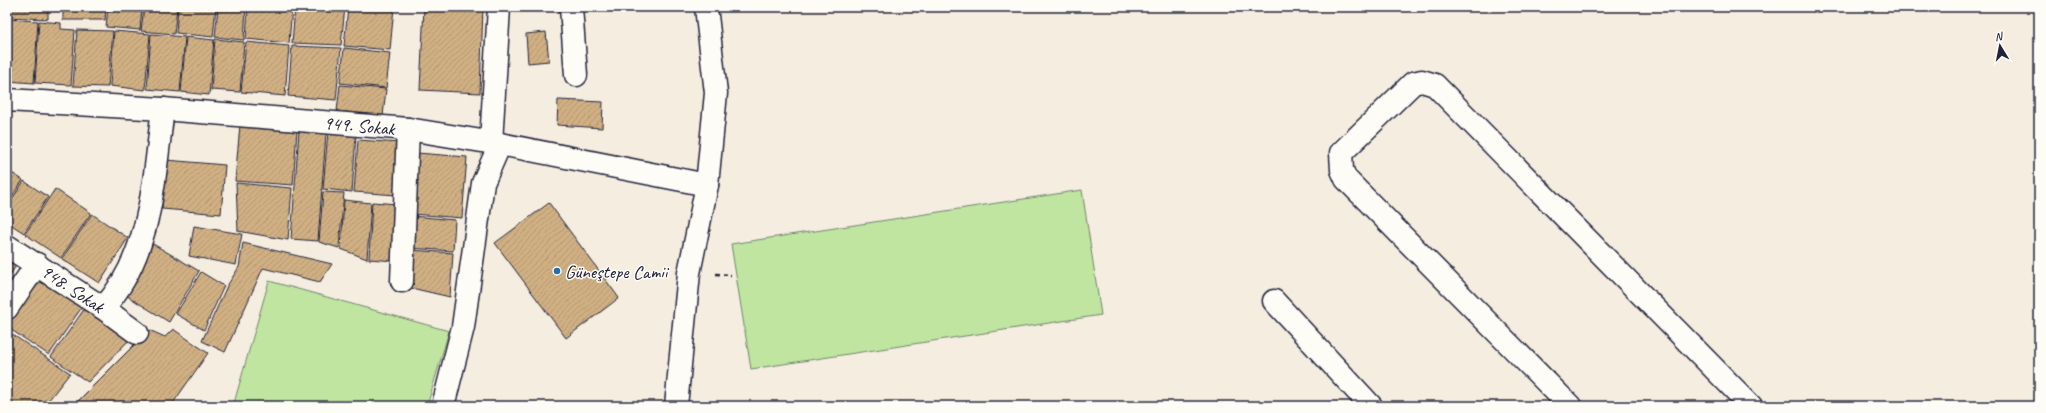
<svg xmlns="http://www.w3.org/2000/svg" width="2046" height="413" font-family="Caveat,sans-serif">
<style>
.garden{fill:#c0e5a0;stroke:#71846e}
.building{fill:url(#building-hatch);stroke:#22223b}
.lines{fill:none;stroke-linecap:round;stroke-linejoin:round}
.minor-casing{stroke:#22223b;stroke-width:25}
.path{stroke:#22223b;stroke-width:2.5;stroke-dasharray:4 3;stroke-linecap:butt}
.minor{stroke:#fdfcf7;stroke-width:22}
.poi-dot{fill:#1f6fb2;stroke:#fdfcf7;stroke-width:1.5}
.labels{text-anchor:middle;stroke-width:3;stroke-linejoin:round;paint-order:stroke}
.street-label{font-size:19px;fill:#22223b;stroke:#fdfcf7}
.poi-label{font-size:19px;fill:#22223b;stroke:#fdfcf7;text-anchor:start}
</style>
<defs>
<pattern id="building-hatch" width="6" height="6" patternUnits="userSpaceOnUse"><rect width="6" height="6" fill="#d0b083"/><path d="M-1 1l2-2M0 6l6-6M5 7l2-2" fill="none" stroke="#b29772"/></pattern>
</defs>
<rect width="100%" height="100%" fill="#f4ede0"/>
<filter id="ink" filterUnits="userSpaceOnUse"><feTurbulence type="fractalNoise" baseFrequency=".025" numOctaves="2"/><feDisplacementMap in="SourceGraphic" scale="8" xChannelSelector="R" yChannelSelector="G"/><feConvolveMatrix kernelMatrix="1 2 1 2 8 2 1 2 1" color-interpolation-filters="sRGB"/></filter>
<g filter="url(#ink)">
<g class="garden">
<path d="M1082,190l19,125 -350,54 -20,-125z"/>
<path d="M269,281l180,50 -22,75h-182l-11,-3z"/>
</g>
<g class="building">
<path d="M7,7h41v12l-41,-2z"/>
<path d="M63,7h43l-1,13h-42z"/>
<path d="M108,7h34l-2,23 -34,-3z"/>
<path d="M144,7h33l-3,27 -33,-3z"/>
<path d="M178,7h38l-3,30 -37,-4z"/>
<path d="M218,7h28l-2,33 -29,-3z"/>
<path d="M248,7h44l-3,36 -43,-4z"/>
<path d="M295,7h50l-4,38 -49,-2z"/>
<path d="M348,7h46l-4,43 -46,-4z"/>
<path d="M424,7h59l-3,86 -60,-3z"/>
<path d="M7,19l31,2 -4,62 -27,-2z"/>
<path d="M39,21l22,2v6l14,1 -4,55 -36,-2z"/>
<path d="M77,30l36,1 -5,56 -35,-1z"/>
<path d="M114,31l36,3 -5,56 -35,-4z"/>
<path d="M546,32l3,29 -21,2 -2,-29z"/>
<path d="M151,34l34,3 -5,55 -33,-3z"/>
<path d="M186,37l28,3 -5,55 -28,-3z"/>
<path d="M215,39l29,3 -4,50 -29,-2z"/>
<path d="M246,42l43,4 -4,50 -44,-4z"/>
<path d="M292,46l49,2 -5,52 -48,-4z"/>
<path d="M344,48l46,5 -4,35 -46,-5z"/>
<path d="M340,85l46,4 -3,27 -46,-5z"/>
<path d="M558,100l45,2 -1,26 -45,-3z"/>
<path d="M240,125l57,5 -4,55 -58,-4z"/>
<path d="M299,131l27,2 -8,108 -27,-2z"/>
<path d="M328,132l28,3 -4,57 -29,-3z"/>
<path d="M358,140l42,3 -3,52 -43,-3z"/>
<path d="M417,153l50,4 -5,61 -49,-4z"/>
<path d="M166,160l59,5 -4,49 -59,-5z"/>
<path d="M7,170l16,10 -16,24z"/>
<path d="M24,181l24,16 -24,36 -17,-11v-15z"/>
<path d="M236,183l56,5 -4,52 -50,-9z"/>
<path d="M55,189l36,24 -30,45 -36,-24z"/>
<path d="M323,192l21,1 -5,55 -20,-6z"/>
<path d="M344,200l27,3 -4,56 -26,-10z"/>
<path d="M372,202l26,2 -3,57 -26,-2z"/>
<path d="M549,203l70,95 -53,40 -71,-95z"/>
<path d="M92,214l36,24 -29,45 -37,-24z"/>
<path d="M412,216l43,4 -2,31 -43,-3z"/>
<path d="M194,226l48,8 -6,31 -47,-9z"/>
<path d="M243,243l89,21 -12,18 -57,-14 -38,84 -23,-11 25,-55 12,-19z"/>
<path d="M153,244l46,27 -30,51 -45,-28z"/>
<path d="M410,250l43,3 -3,44 -43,-10z"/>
<path d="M7,257l10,7 -10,16z"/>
<path d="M201,272l23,14 -20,44 -28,-16z"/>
<path d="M40,273l44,31 -35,51 -42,-28v-5z"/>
<path d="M87,305l45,32 -44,45 -37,-25z"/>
<path d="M173,329l35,24 -37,53h-98l76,-76 16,7z"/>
<path d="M7,331l63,42 -26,33h-37z"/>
</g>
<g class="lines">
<g class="minor-casing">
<g id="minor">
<path d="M571,7l5,68"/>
<path d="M7,100l156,9 245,20 92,15 207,41"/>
<path d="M491,143l8,-136"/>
<path d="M7,246l96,62 34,25"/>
<path d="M402,281l6,-152"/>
<path d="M1274,301l97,105"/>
<path d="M7,308l30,-44"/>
<path d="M103,308c49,-52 51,-132 60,-199"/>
<path d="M443,406l20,-79 20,-144 17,-39"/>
<path d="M676,406l13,-133 18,-88 9,-92 -10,-86"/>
<path d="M1570,406l-224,-227 -4,-9 -1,-17 72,-70 9,-2 13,4 316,321"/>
</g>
</g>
<path class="path" d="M716,274l15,1"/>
<use href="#minor" class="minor"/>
</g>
</g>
<circle class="poi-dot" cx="557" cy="271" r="4"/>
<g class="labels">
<g class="street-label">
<text transform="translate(359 125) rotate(5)" y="7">949. Sokak</text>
<text transform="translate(73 288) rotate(34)" y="7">948. Sokak</text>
</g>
<g class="poi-label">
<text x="565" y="278">Güneştepe Camii</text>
</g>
</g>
<rect width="2046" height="413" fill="none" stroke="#fdfcf7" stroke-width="24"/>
<rect x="12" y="12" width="2022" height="389" fill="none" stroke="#22223b" stroke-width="1.5" filter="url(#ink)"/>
<g transform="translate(2000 46) rotate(350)" stroke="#fdfcf7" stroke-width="3" paint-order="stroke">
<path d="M0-3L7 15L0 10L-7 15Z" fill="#22223b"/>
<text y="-6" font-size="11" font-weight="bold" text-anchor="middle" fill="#22223b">N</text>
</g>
</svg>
